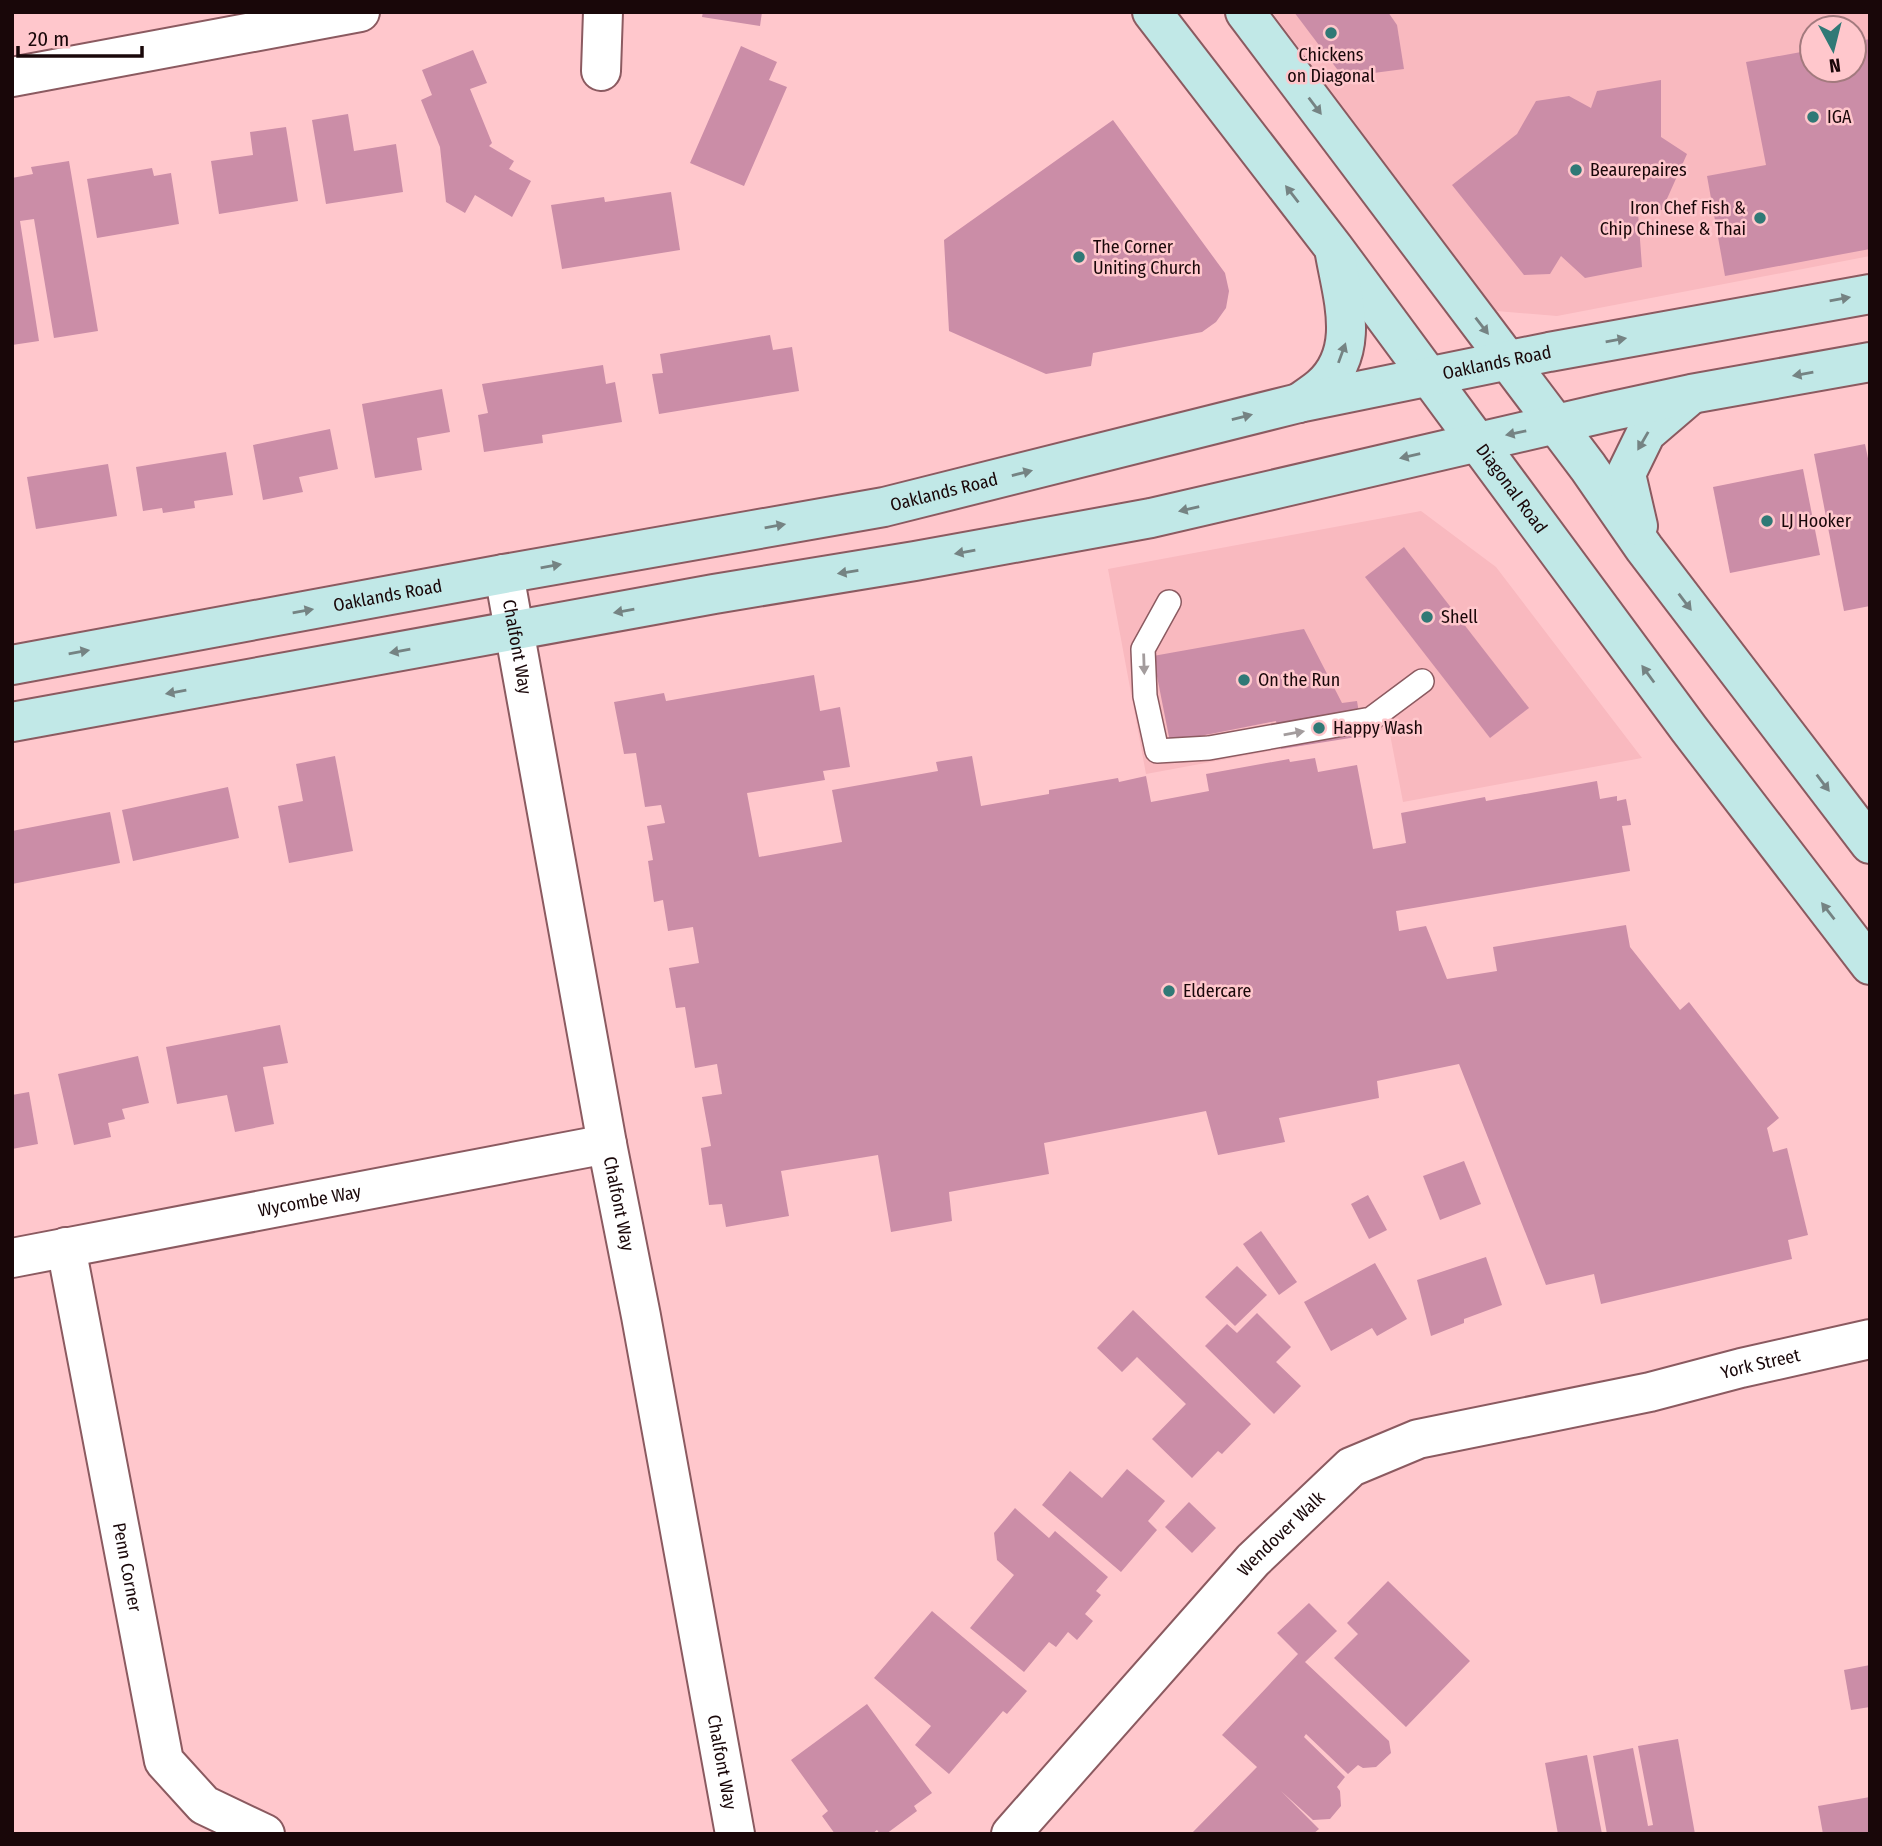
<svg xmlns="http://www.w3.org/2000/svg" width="1882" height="1846" font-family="'Fira Sans Condensed',sans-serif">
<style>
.built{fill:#f9b9bf;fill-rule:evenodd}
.building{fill:#cb8da7}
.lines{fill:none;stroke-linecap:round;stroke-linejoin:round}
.lane-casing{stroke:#8b5a60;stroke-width:26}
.street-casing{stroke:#8b5a60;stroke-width:42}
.secondary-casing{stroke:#8b5a60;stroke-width:42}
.lane{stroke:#fff;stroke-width:23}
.street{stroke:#fff;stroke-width:38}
.secondary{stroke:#c1e8e7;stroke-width:38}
.oneway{fill:#758383}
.oneway2{fill:#a39c9d}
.poi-dot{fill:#307976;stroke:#ffc7cc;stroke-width:2.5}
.labels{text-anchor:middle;stroke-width:5;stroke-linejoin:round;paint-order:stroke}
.poi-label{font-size:18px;fill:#190709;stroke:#ffc7cc;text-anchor:start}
.street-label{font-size:18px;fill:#190709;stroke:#ffc7cc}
</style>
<rect width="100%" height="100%" fill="#ffc7cc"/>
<g class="built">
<path d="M1272,12h598v244l-313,60 -61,-5zM1812,28h42v42h-42z"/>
<path d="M1421,511l75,56 146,191 -239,44 -14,-73 -243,45 -38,-205z"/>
</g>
<g class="building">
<path d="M703,12h59l-2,14 -58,-9z"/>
<path d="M1294,12h94l9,13 7,44 -61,8z"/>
<path d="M1870,39v210l-145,27 -18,-100 59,-11 -20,-103 66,-12v20h42v-28z"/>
<path d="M741,46l36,16 -8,18 18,7 -43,99 -54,-23z"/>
<path d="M473,50l14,33 -17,6 22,54 -3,3 25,15 -5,8 22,12 -19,36 -37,-22 -10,18 -19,-11 -6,-55 -19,-47 11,-5 -10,-25z"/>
<path d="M1661,80v57l26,17 -25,56 -24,2 4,55 -57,11 -24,-22 -11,18 -26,1 -72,-90 65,-51 19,-33 33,-5 22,12 6,-17z"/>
<path d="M348,114l6,37 42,-7 7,48 -77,12 -14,-84z"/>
<path d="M1113,120l112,153 4,18 -3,17 -10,14 -14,10 -109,21 -2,13 -45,8 -97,-43 -5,-91z"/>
<path d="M286,127l12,74 -79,13 -8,-53 42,-6 -3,-23z"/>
<path d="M69,161l29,170 -44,7 -20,-119 -14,2 19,120 -27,4v-167l21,-4 -2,-7z"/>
<path d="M152,168l2,8 17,-3 8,51 -82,14 -10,-59z"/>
<path d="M671,192l9,58 -118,19 -11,-64 53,-8 1,5z"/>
<path d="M770,335l3,15 19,-3 7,44 -140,23 -7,-40 11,-1 -3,-19z"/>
<path d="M603,365l3,19 9,-2 7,40 -80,13 1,8 -59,9 -6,-37 10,-2 -6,-29z"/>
<path d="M442,389l8,43 -33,6 5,32 -47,8 -13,-74z"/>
<path d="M330,429l8,40 -39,8 4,15 -40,8 -10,-55z"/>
<path d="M1865,444l5,24v138l-26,5 -30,-157z"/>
<path d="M226,452l7,43 -39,6 1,7 -32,5 -1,-5 -19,3 -7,-44z"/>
<path d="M108,464l9,52 -81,13 -9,-52z"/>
<path d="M1803,469l17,86 -90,18 -17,-86z"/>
<path d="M1404,547l125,161 -39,30 -125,-161z"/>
<path d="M1304,629l38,74 15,-2 6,35 -82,13 -5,-28 -106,21 -17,-86z"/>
<path d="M814,675l6,36 20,-4 10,60 -27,4 2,9 -78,13 12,64 83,-15 -10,-52 106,-19 -2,-9 36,-6 9,50 68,-12v-4l69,-12 1,4 27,-6 5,26 58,-11 -3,-17 83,-15 1,3 25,-4 3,14 39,-7 16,84 33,-6 -5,-30 84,-16 1,4 111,-20 3,18 17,-3v5l9,-2 5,26 -9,1 8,45 -234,40 3,20 27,-5 21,53 50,-8 -4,-24 133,-22 4,22 50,63 9,-8 90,116 -12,10 6,24 14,-4 21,87 -20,5 4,19 -191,45 -7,-30 -48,11 -87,-221 -82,17 2,17 -100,20 6,24 -67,13 -12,-44 -162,32 5,31 -100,18 3,29 -61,11 -13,-77 -97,16 8,45 -63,11 -4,-23 -13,1 -8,-57 10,-2 -9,-49 20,-3 -5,-30 -22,4 -10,-61 -9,1 -7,-40 30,-5 -6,-36 -25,4 -5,-31 -9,2 -6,-41 5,-1 -6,-34 18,-3 -4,-18 -16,2 -9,-54 -12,1 -10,-52 50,-9 2,8z"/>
<path d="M335,756l18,95 -64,12 -11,-57 25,-5 -7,-37z"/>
<path d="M228,787l11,51 -106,23 -11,-51z"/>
<path d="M110,812l10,51 -108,21v-53z"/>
<path d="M280,1025l8,38 -25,4 11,57 -39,8 -8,-37 -50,9 -11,-57z"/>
<path d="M138,1056l11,47 -27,6 3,10 -17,4 3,14 -37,8 -16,-71z"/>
<path d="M29,1092l9,52 -26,5v-54z"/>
<path d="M1464,1161l17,43 -41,16 -17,-44z"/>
<path d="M1368,1195l19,35 -18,9 -18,-35z"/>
<path d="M1261,1231l36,51 -18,13 -36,-51z"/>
<path d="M1486,1257l16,48 -38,14v4l-33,13 -14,-56z"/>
<path d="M1375,1263l32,56 -30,17 -5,-8 -41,23 -27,-49z"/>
<path d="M1237,1266l30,29 -32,31 -30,-29z"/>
<path d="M1133,1310l118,114 -29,30 -4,-3 -26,27 -40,-39 34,-35 -49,-47 -15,15 -25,-24z"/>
<path d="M1257,1313l34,34 -15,15 25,24 -27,28 -69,-68 22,-22 10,9z"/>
<path d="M1127,1469l38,32 -17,20 9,9 -36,42 -79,-67 28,-34 32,27z"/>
<path d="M1189,1502l27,26 -24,25 -27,-26z"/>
<path d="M1015,1508l34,30 6,-7 53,46 -12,14 5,4 -16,19 8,7 -16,19 -9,-8 -12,15 -7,-5 -25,30 -54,-44 44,-53 -17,-15 -3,-27z"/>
<path d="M1388,1581l82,80 -64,66 -72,-69 24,-24 -11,-11z"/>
<path d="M1309,1603l28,28 -32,31 84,79 2,12 -15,14 -13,1 -5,-3 -10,9 -42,-40 -2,3 41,40 -8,10 3,4 1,15 -11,13 -17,1 -32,-29 38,38 -6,5h-122l66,-67 -35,-32 76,-81 -21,-21z"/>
<path d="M932,1611l95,80 -20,23 -4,-3 -54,63 -34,-29 16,-19 -57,-48z"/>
<path d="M1870,1665v42l-19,3 -7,-40z"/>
<path d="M867,1704l65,89 -18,13 3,5 -31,23h-6l-3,-4 -5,4h-37l-13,-18 6,-5 -37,-51z"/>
<path d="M1678,1739l17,95h-88l-14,-78 40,-8 15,78 5,-1 -15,-79z"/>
<path d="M1587,1755l15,79h-44l-13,-71z"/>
<path d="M1870,1797v37h-47l-5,-28z"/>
</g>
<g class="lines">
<g class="lane-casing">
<path id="lane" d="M1169,602l-26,47 2,47 12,55 52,-3 162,-29 51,-38"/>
</g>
<g class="street-casing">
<g id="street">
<path d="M601,71l2,-59"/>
<path d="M12,77l348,-65"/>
<path id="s1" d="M504,574l103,570 34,172 94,518"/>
<path id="s2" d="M66,1247l98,514 40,44 61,29"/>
<path id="s3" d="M12,1258l595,-114"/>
<path id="s4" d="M1011,1834l242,-274 98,-93 67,-28 232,-47 91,-24 129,-29"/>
</g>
</g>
<g class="secondary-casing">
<g id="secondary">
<path id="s5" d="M1152,12l182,236 355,481 181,236"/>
<path d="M1245,12l343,455 56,81 226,296"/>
<path d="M1299,403c7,-5 15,-10 22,-16 40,-35 22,-88 14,-133"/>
<path d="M1638,526l-12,-52 20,-41 42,-36"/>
<path id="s6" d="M12,665l492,-91 380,-67 415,-104 250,-51 321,-58"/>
<path d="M12,722l702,-128 201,-33 236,-43 457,-106 83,-18 179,-32"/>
</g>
</g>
<use href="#lane" class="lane"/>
<use href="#street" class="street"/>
<use href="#secondary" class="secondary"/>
</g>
<defs><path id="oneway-solid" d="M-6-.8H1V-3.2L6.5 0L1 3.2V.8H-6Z" transform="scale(1.75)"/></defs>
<g class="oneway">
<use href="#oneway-solid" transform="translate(1315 106) rotate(53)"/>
<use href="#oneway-solid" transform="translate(1292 194) rotate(-128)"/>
<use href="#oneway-solid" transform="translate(1840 299) rotate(-10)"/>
<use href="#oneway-solid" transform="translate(1482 326) rotate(52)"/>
<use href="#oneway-solid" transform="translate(1616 340) rotate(-10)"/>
<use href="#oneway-solid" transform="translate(1342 353) rotate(-70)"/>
<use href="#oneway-solid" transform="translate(1803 374) rotate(170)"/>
<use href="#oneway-solid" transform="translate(1242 417) rotate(-14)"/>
<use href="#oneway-solid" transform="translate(1516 433) rotate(168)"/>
<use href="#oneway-solid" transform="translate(1643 441) rotate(120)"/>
<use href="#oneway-solid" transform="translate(1410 456) rotate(167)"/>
<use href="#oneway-solid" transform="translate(1022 473) rotate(-14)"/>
<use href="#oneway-solid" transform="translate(1189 509) rotate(167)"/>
<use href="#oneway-solid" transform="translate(775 526) rotate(-10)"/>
<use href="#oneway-solid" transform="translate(965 552) rotate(170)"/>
<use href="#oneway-solid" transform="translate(551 566) rotate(-10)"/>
<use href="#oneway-solid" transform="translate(848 572) rotate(171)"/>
<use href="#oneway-solid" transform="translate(1685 602) rotate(53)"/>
<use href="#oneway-solid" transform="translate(303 611) rotate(-10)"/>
<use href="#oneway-solid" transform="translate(624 611) rotate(170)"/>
<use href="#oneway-solid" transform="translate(400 651) rotate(170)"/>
<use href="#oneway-solid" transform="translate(79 652) rotate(-10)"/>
<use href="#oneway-solid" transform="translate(1648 674) rotate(-126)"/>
<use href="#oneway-solid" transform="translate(176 692) rotate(170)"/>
<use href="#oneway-solid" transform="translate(1823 783) rotate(53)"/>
<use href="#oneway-solid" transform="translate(1828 911) rotate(-128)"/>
</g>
<g class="oneway2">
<use href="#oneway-solid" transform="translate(1144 664) rotate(88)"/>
<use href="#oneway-solid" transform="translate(1294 733) rotate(-10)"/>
</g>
<g class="poi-dot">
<circle cx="1331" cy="33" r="7"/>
<circle cx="1813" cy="117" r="7"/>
<circle cx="1576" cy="170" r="7"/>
<circle cx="1760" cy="218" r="7"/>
<circle cx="1079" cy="257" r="7"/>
<circle cx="1767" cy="521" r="7"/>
<circle cx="1427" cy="617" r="7"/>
<circle cx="1244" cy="680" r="7"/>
<circle cx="1319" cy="728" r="7"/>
<circle cx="1169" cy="991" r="7"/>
</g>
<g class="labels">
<g class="poi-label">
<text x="1331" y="61" text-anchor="middle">Chickens<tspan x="1331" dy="21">on Diagonal</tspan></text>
<text x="1827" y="123">IGA</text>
<text x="1590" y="176">Beaurepaires</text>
<text x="1746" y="214" text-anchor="end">Iron Chef Fish &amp;<tspan x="1746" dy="21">Chip Chinese &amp; Thai</tspan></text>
<text x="1093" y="253">The Corner<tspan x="1093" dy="21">Uniting Church</tspan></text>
<text x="1781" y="527">LJ Hooker</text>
<text x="1441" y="623">Shell</text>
<text x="1258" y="686">On the Run</text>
<text x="1333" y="734">Happy Wash</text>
<text x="1183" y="997">Eldercare</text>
</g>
<g class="street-label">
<text dy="6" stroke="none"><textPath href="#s6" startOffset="1516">Oaklands Road</textPath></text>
<text dy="6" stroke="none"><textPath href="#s5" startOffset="597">Diagonal Road</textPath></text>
<text dy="6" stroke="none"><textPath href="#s6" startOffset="948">Oaklands Road</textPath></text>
<text dy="6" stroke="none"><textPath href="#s6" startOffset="382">Oaklands Road</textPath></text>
<text dy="6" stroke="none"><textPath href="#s1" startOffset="74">Chalfont Way</textPath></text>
<text dy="6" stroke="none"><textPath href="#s3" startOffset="303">Wycombe Way</textPath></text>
<text dy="6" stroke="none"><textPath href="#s1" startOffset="640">Chalfont Way</textPath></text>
<text dy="6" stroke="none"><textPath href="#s4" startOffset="924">York Street</textPath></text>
<text dy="6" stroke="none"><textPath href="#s4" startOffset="404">Wendover Walk</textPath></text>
<text dy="6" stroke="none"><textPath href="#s2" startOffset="326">Penn Corner</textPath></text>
<text dy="6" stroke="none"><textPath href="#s1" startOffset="1208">Chalfont Way</textPath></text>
</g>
</g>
<rect width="1882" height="1846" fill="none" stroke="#190709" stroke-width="28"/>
<g transform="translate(1833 49) rotate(173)"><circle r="33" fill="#ffc7cc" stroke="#a37a7e" stroke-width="2"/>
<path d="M0-5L12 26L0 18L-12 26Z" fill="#307976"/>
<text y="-10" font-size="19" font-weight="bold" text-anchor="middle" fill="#190709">N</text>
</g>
<path d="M18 46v10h124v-10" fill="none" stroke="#190709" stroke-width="3.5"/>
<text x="28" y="46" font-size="21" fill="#190709" stroke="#ffc7cc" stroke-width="5" paint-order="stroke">20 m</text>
</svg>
